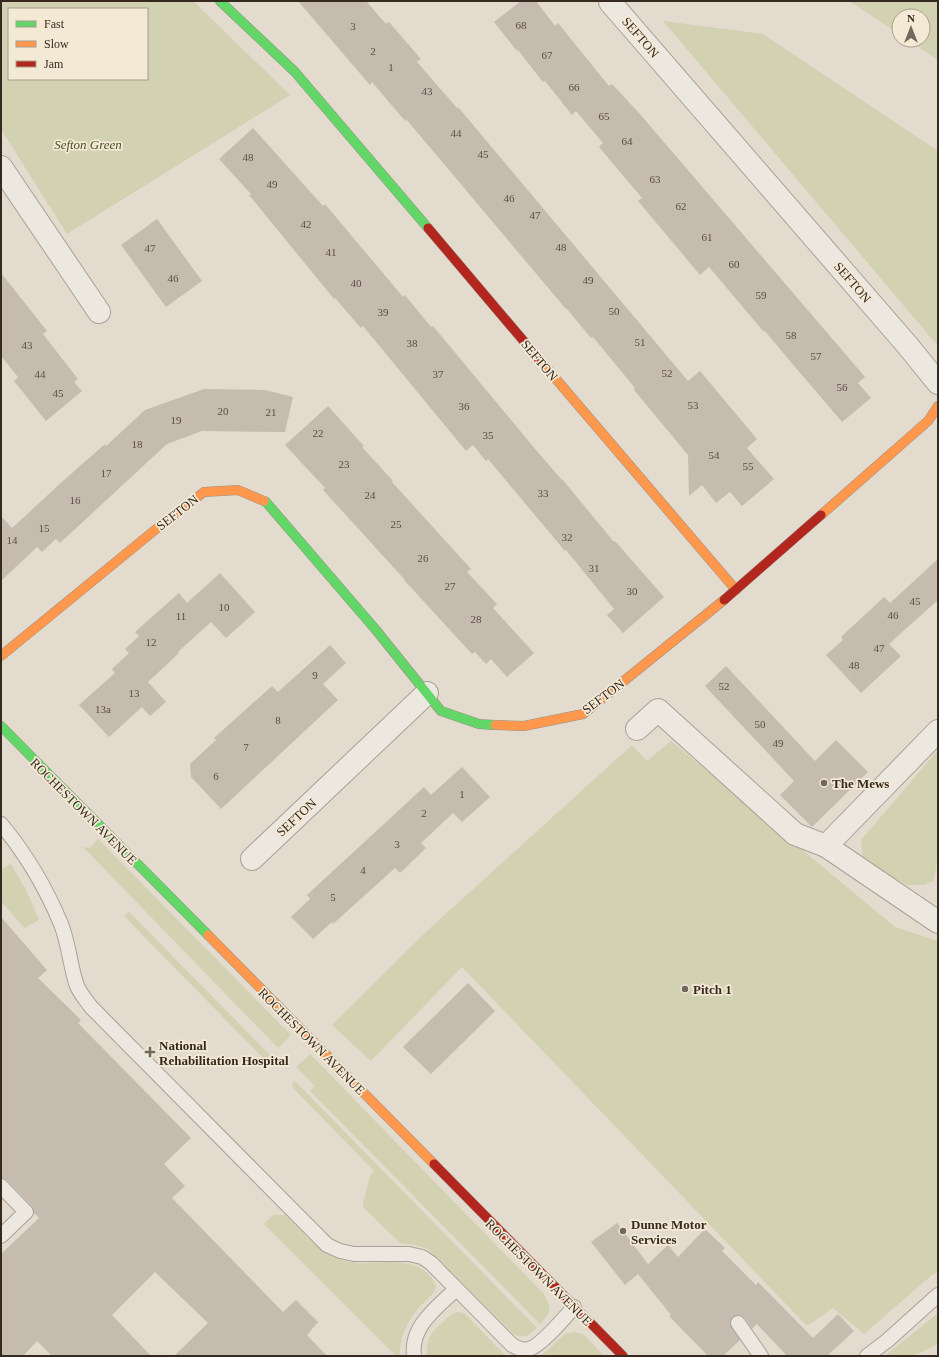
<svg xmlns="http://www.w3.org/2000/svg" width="939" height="1357" font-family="'Times New Roman',serif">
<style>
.green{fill:#d2d1b2;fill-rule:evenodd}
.building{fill:#c6bbaf}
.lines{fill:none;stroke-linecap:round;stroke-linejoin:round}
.lane-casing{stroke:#a8a197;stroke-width:16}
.street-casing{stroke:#a8a197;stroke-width:24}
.fast-casing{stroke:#989086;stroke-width:10}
.slow-casing{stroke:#989086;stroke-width:10}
.jam-casing{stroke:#989086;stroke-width:10}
.lane{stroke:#ece7df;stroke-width:14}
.street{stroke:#ece7df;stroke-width:22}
.fast{stroke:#63d668;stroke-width:9}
.slow{stroke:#ff974d;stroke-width:9}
.jam{stroke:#b3261e;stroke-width:9}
.poi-dot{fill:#73685d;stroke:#f3e9d5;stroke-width:1.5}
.labels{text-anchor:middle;stroke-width:3.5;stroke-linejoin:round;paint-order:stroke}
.number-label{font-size:11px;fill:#5a4e44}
.street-label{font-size:13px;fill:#362a20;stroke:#f3e9d5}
.park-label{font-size:13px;font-style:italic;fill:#485128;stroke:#f3e9d5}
.poi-label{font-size:13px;font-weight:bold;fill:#362a20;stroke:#f3e9d5;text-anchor:start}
</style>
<rect width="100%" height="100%" fill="#e3dbce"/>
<g class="green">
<path d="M1,1h192l97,94 -223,139 -66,-105zM9,9h138v70h-138z"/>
<path d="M849,1h89v59l-30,-20h15v-24h-24v18z"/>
<path d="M663,21l100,13 175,117v195z"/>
<path d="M671,741l224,186 43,14v331l-6,3 -68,59 -31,-26 -26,18 -345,-359 -91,94 -39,-36 96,-95 204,-185 15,16z"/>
<path d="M938,750v104l-4,27 -10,4h-17l-27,-15 -17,-12 -2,-18z"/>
<path d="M98,839l193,196 -13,13 -195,-201 7,1z"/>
<path d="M11,864l16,28 12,28 -15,8 -23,-27v-32z"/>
<path d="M129,912l141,143 -4,6 -142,-145z"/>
<path d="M310,1054l234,240c8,16 8,17 -4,30l-230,-233 5,-5 -19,-19z"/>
<path d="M294,1080l243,248c-7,6 -13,12 -23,6l-86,-85 -13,-4 -15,-2 -37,-36v-3l7,-28 4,-5 -82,-84z"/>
<path d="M273,1215h12c12,11 34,37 48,42 7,3 17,5 24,6 28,1 66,-9 79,23 -3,11 -12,15 -19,24 -12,14 -16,28 -18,46h-3l-132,-132z"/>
<path d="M457,1312l7,1 42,43h-79c-1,-16 3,-23 15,-33 5,-5 8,-9 15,-11z"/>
<path d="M938,1313v31l-16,8 -10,4h-27z"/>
<path d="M574,1332l9,2 21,22h-63l24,-22z"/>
</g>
<g class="building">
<path d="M298,1h68l20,23 3,-2 32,37 -4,3 40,46 1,-1 230,274 12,-10 57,68 -10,9 27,31 -32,27 -12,-14 -14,11 -14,-18 -13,11 -1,-41 -54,-65 1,-2 -42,-51 -2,1 -25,-30v1l-160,-190 -1,2 -33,-39 -2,3z"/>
<path d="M521,1h15l19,25 3,-3 51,63 3,-2 27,29 226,264 -7,6 13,15 -29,24 -52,-61 -25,-30 -1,1 -55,-65 -9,8 -62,-74 4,-3 -43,-51 4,-4 -27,-32 -4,4 -27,-34 -2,1 -25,-32 -1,1 -23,-29z"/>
<path d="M253,128l70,78 2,-2 78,93 2,-2 26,32 2,-1 103,124 26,30v-1l52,63 1,-1 49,56 -41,36 -16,-18 7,-6 -48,-59 -1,1 -77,-92 -2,2 -13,-16 -7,6 -103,-125 -2,2 -26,-30 -1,1 -85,-104 2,-1 -32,-35z"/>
<path d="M157,219l45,62 -36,26 -45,-62z"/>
<path d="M1,273l46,58 -4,3 35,45 -4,3 8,9 -36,30 -32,-40 4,-4 -17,-21z"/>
<path d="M204,389l61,1 28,7 -8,35 -83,-1 -35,13 -107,99 -4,-4 -14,13 -5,-5 -36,34v-65l11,12 51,-47 42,-37 1,2 39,-36z"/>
<path d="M328,406l36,40 -2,1 31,34 -1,1 79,87 -4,3 30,32 -4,4 41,45 -27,24 -16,-18 -5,5 -11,-12 -3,2 -68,-74h1l-82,-90 2,-2 -40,-43z"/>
<path d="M938,559v41l-49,44 12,12 -40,37 -35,-38 17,-15 -2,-3 43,-40 6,6z"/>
<path d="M220,573l35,39 -29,26 -15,-16 -33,30 1,1 -31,29 18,20 -16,14 -8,-9 -33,30 -30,-32 36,-32 -3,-4 17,-16 -4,-4 14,-13 -4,-4 44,-39 8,10z"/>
<path d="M330,645l16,18 -23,21 15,16 -117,109 -30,-32 -1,-13 26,-24 -2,-2 58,-52 6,6z"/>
<path d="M726,666l89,95 21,-21 32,32 -56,55 -32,-32 14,-14 -89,-95z"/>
<path d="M462,767l28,30 -28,25 -9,-9 -32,30 5,5 -26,25 -5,-5 -62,56 -1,-2 -19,17 -22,-22 19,-18 -3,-4 117,-108 7,8z"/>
<path d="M1,917l46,53 -9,8 43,42 -3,3 113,115 -27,26 21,22 -13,12 111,114 13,-12 22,22 -11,13 20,21h-153l34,-33 -53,-51 -43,43 39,41h-99l-15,-15 -14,15h-22v-102l38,-36 -5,-5 -2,-7 -25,-26 -6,-2z"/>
<path d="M468,983l27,28 -64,63 -28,-27z"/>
<path d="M617,1223l31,41 20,-19 10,12 27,-28 20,19 -3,3 34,34 2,-3 55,56 25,-24 16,17 -25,23 1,2h-43l-30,-32 -5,5 -7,-11 -4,-3h-4l-6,4 -1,5 10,16 -17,16h-15l-39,-40 2,-1 -33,-41 -13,11 -34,-43z"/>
</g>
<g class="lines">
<g class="lane-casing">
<g id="lane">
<path d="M1,824c25,30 45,64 60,100 8,20 9,42 16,62 3,7 9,14 14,21l236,238 13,6 14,3h55l13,3 9,6 81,82c5,3 11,6 17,4 12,-3 36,-32 45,-42"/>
<path d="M1,1186l25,26 -25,24"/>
<path d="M738,1323l23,33"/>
<path d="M414,1356c-4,-30 23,-48 42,-67"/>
<path d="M867,1356l21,-16 50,-45"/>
</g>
</g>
<g class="street-casing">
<g id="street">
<path d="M610,2l298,344 30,37"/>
<path d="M1,167l98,145"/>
<path d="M637,729l21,-19 137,124 31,12"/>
<path d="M938,731l-112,115 112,76"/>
<path d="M252,859l175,-166"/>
</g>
</g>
<g class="fast-casing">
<g id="fast">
<path d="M220,1l75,71 133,156"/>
<path d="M264,501l2,1 110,128 65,81 38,13 16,1"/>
<path d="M1,726l207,209"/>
</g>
</g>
<g class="slow-casing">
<g id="slow">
<path d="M538,358l198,232"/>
<path d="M821,515l107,-94 10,-15"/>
<path d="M1,656l171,-140 32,-24 34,-2 26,11"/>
<path d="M495,725l29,1 59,-12 141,-114"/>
<path d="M208,935l226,229"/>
</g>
</g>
<g class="jam-casing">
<g id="jam">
<path d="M428,228l110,130"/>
<path d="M724,600l97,-85"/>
<path d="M434,1164l189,192"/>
</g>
</g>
<use href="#lane" class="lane"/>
<use href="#street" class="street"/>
<use href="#fast" class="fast"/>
<use href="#slow" class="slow"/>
<use href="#jam" class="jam"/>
</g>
<g class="poi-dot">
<circle cx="824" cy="783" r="4"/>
<circle cx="685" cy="989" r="4"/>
<path d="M148 1046h4v4h4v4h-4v4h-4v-4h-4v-4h4z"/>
<circle cx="623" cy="1231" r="4"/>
</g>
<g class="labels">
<g class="number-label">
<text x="521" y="29">68</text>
<text x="353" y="30">3</text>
<text x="373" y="55">2</text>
<text x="547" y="59">67</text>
<text x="391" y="71">1</text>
<text x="574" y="91">66</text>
<text x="427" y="95">43</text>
<text x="604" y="120">65</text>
<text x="456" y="137">44</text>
<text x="627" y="145">64</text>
<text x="483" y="158">45</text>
<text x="248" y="161">48</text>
<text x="655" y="183">63</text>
<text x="272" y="188">49</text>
<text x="509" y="202">46</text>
<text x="681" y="210">62</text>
<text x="535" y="219">47</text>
<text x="306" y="228">42</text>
<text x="707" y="241">61</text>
<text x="561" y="251">48</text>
<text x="150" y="252">47</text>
<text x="331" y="256">41</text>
<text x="734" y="268">60</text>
<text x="173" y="282">46</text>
<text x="588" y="284">49</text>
<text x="356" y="287">40</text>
<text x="761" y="299">59</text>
<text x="614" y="315">50</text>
<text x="383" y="316">39</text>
<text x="791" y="339">58</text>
<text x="640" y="346">51</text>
<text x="412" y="347">38</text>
<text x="27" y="349">43</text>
<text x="816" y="360">57</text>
<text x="667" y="377">52</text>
<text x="40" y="378">44</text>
<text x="438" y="378">37</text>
<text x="842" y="391">56</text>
<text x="58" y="397">45</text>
<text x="693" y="409">53</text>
<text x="464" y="410">36</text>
<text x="223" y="415">20</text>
<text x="271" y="416">21</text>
<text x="176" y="424">19</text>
<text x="318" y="437">22</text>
<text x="488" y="439">35</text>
<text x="137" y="448">18</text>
<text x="714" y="459">54</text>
<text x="344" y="468">23</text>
<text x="748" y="470">55</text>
<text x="106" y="477">17</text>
<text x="543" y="497">33</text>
<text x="370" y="499">24</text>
<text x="75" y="504">16</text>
<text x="396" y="528">25</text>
<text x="44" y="532">15</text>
<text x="567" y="541">32</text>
<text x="12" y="544">14</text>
<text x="423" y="562">26</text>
<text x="594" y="572">31</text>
<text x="450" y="590">27</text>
<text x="632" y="595">30</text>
<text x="915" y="605">45</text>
<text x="224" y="611">10</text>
<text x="893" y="619">46</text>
<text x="181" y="620">11</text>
<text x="476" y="623">28</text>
<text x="151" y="646">12</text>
<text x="879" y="652">47</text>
<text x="854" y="669">48</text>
<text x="315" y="679">9</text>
<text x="724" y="690">52</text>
<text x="134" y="697">13</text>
<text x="103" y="713">13a</text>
<text x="278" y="724">8</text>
<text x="760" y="728">50</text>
<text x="778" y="747">49</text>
<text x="246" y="751">7</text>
<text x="216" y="780">6</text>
<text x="462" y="798">1</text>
<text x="424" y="817">2</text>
<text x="397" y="848">3</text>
<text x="363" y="874">4</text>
<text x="333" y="901">5</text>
</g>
<g class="street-label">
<text transform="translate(641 37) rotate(49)" y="5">SEFTON</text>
<text transform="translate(853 282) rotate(49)" y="5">SEFTON</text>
<text transform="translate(540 360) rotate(50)" y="5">SEFTON</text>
<text transform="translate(177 512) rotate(-38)" y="5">SEFTON</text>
<text transform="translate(603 696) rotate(-37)" y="5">SEFTON</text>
<text transform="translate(84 811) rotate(45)" y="5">ROCHESTOWN AVENUE</text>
<text transform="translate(296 817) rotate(-43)" y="5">SEFTON</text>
<text transform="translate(312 1041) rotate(45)" y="5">ROCHESTOWN AVENUE</text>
<text transform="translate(539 1272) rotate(45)" y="5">ROCHESTOWN AVENUE</text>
</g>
<g class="park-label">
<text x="88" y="149">Sefton Green</text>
</g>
<g class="poi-label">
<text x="832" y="788">The Mews</text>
<text x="693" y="994">Pitch 1</text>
<text x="159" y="1050">National<tspan x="159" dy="15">Rehabilitation Hospital</tspan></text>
<text x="631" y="1229">Dunne Motor<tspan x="631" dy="15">Services</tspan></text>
</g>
</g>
<rect width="939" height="1357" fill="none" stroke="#362a20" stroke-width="4"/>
<rect x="8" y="8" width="140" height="72" fill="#f3e9d5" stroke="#a79d8d"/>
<rect x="16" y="21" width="20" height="6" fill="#63d668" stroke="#a79d8d"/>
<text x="44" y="28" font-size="12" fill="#362a20">Fast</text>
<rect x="16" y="41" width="20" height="6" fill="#ff974d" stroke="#a79d8d"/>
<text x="44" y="48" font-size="12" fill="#362a20">Slow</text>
<rect x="16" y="61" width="20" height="6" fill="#b3261e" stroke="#a79d8d"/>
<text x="44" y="68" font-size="12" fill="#362a20">Jam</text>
<g transform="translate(911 28)"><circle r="19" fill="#f3e9d5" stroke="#a79d8d"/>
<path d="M0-3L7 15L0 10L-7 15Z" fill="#73685d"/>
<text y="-6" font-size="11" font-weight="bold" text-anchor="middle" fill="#362a20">N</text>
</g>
</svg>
